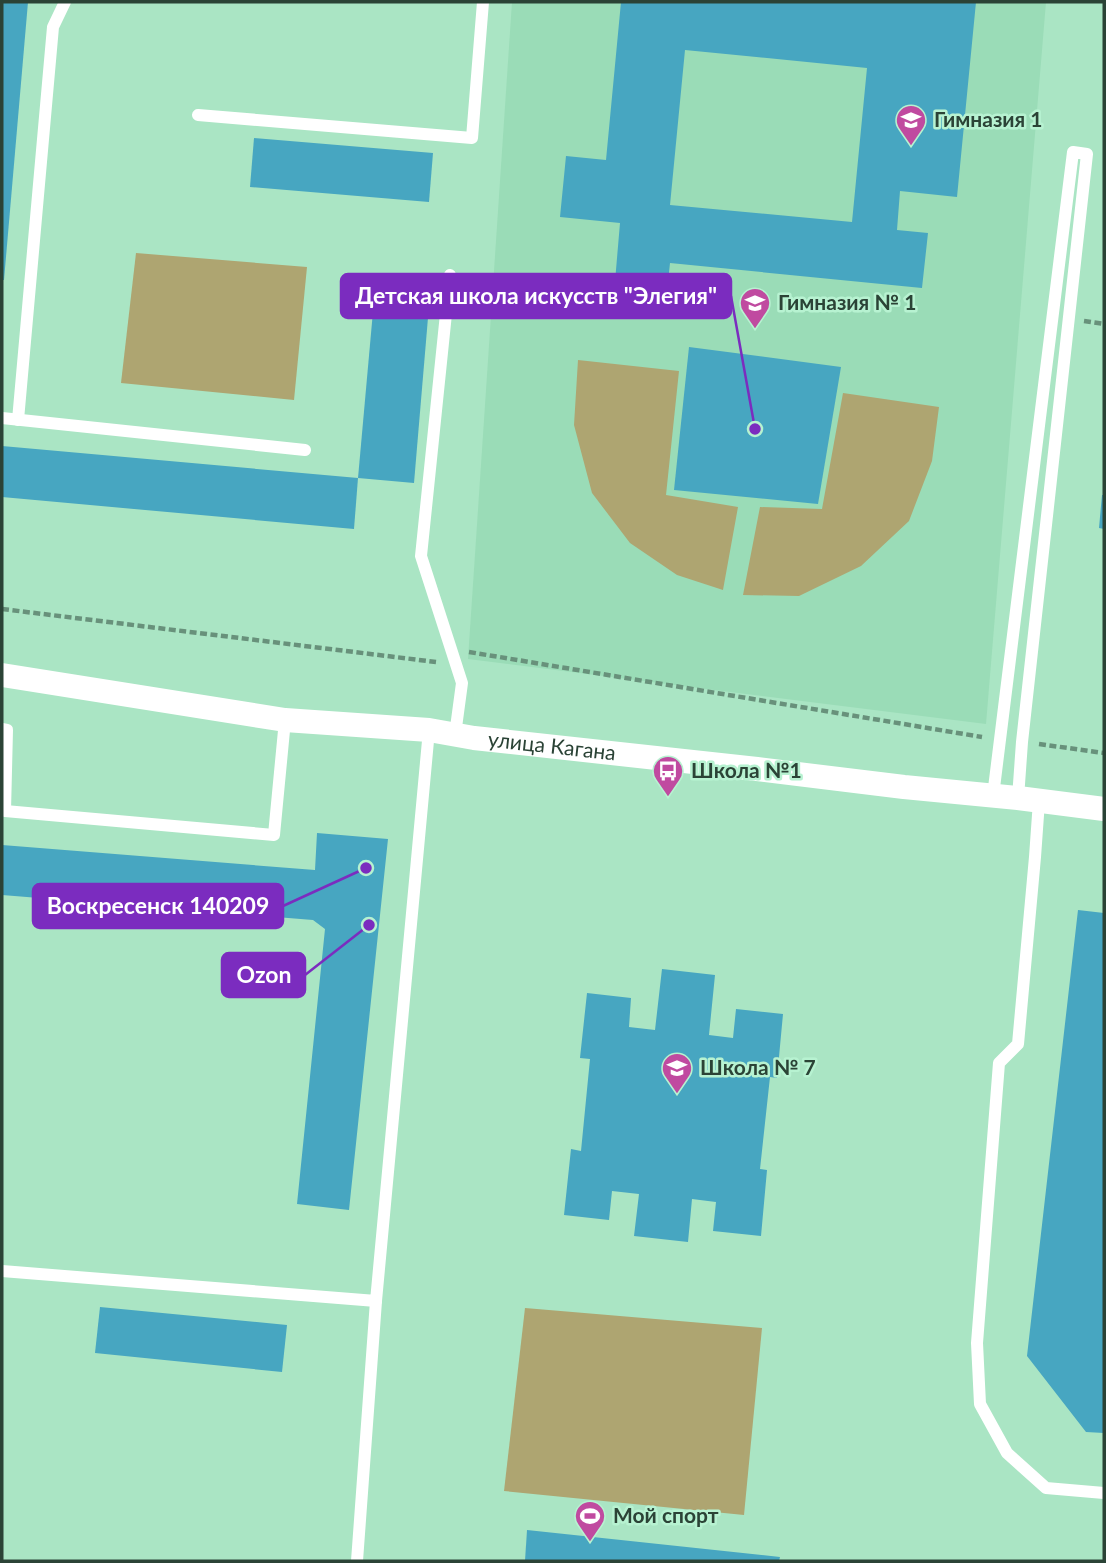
<svg xmlns="http://www.w3.org/2000/svg" width="1106" height="1563" font-family="Lato,sans-serif">
<style>
.built{fill:#9adcb7}
.green{fill:#aea571}
.building{fill:#47a6c1;fill-rule:evenodd}
.lines{fill:none;stroke-linecap:round;stroke-linejoin:round}
.path{stroke:#68917b;stroke-width:4.5;stroke-dasharray:7 3.5;stroke-linecap:butt}
.service{stroke:#fff;stroke-width:12}
.minor{stroke:#fff;stroke-width:24}
.labels{text-anchor:middle;stroke-width:5;stroke-linejoin:round;paint-order:stroke}
.poi-label{font-size:21px;font-weight:bold;fill:#2b4336;stroke:#b7f2d1;text-anchor:start}
.street-label{font-size:21px;fill:#2b4336;stroke:#b7f2d1}
.leader{fill:none;stroke:#7b2cbf;stroke-width:2.5}
.callout-dot{fill:#7b2cbf;stroke:#b7f2d1;stroke-width:2.5}
.callout{fill:#7b2cbf;stroke:#7b2cbf;stroke-width:2.5}
.callout-label{font-size:23px;text-anchor:middle;font-weight:bold;fill:#fff}
</style>
<rect width="100%" height="100%" fill="#aae5c4"/>
<path class="built" d="M512,2h534l-60,722 -518,-65z"/>
<g class="green">
<path d="M136,253l171,14 -13,133 -173,-17z"/>
<path d="M578,360l101,11 -13,124 72,12 -15,83 -46,-15 -47,-32 -38,-50 -18,-68z"/>
<path d="M843,393l96,14 -7,54 -23,60 -48,45 -62,30 -56,-1 17,-88 62,2z"/>
<path d="M525,1308l237,20 -18,187 -240,-24z"/>
</g>
<g class="building">
<path d="M2,2h26l-24,278h-2z"/>
<path d="M621,2h355l-19,195 -57,-6 -3,39 31,3 -6,55 -252,-25 -5,47 -52,-5 7,-82 -60,-6 6,-61 40,4zM685,50l182,18 -15,154 -182,-17z"/>
<path d="M254,138l179,15 -4,49 -179,-15z"/>
<path d="M375,289l55,5 -16,189 -56,-5z"/>
<path d="M689,347l152,20 -23,137 -144,-14z"/>
<path d="M2,446l356,32 -4,51 -352,-32z"/>
<path d="M1102,495h2v34l-5,-1z"/>
<path d="M317,833l71,6 -39,371 -52,-6 28,-275 -12,-9 -311,-25v-50l313,25z"/>
<path d="M1078,910l26,3v437l-1,14h1v69l-18,-1 -59,-76z"/>
<path d="M662,969l53,6 -6,60 24,3 3,-29 47,5 -6,64 -7,-1 -10,92 7,1 -6,66 -48,-5 3,-29 -24,-3 -4,43 -54,-6 5,-42 -27,-3 -3,29 -45,-5 7,-66 10,2 9,-92 -10,-1 7,-65 44,5 -2,29 26,3z"/>
<path d="M100,1307l187,18 -5,47 -187,-19z"/>
<path d="M527,1530l253,27 -1,4h-254z"/>
</g>
<g class="lines">
<g class="path">
<path d="M1084,321l20,3"/>
<path d="M2,609l434,53"/>
<path d="M469,652l513,85"/>
<path d="M1039,744l65,9"/>
</g>
<g class="service">
<path d="M198,115l274,23 11,-136"/>
<path d="M450,275l-29,281 41,127 -7,52"/>
<path d="M2,418l303,32"/>
<path d="M18,420l35,-393 12,-25"/>
<path d="M2,729l5,1 -2,81 269,24 11,-115"/>
<path d="M993,796l80,-644 14,2 -65,588 -4,56"/>
<path d="M1039,801l-4,56 -17,187 -19,19 -22,280 3,61 27,49 39,35 58,5"/>
<path d="M2,1271l374,30 53,-571"/>
<path d="M357,1561l19,-260"/>
</g>
<path class="minor" id="s1" d="M2,675l283,45 144,10 45,8 283,31 147,18 114,11 86,11"/>
</g>
<defs>
<g id="school-pin" transform="scale(1.575)"><path d="M0 17L-7.5 6A9.5 9.5 0 1 1 7.5 6Z" fill="#c04aa0" stroke="#b7f2d1"/><path d="M0-5L7-2L0 1L-7-2ZM-4 1L0 2.5L4 1V4Q0 6-4 4Z" fill="#fff"/></g>
<g id="bus-pin" transform="scale(1.575)"><path d="M0 17L-7.5 6A9.5 9.5 0 1 1 7.5 6Z" fill="#c04aa0" stroke="#b7f2d1"/><path d="M-5-6H5V4H4V6H2V4H-2V6H-4V4H-5ZM-3.5-4V0h7V-4ZM-3.5 1.2v1.5H-2V1.2ZM2 1.2v1.5H3.5V1.2Z" fill="#fff"/></g>
<g id="stadium-pin" transform="scale(1.575)"><path d="M0 17L-7.5 6A9.5 9.5 0 1 1 7.5 6Z" fill="#c04aa0" stroke="#b7f2d1"/><path d="M0-5a6.5 5 0 1 0 0 10a6.5 5 0 1 0 0-10ZM-3.5-1.8h7v3.6h-7Z" fill="#fff"/></g>
</defs>
<g fill-rule="evenodd">
<use href="#school-pin" x="911" y="120"/>
<use href="#school-pin" x="755" y="303"/>
<use href="#bus-pin" x="668" y="771"/>
<use href="#school-pin" x="677" y="1068"/>
<use href="#stadium-pin" x="590" y="1516"/>
</g>
<g class="labels">
<g class="poi-label">
<text x="934" y="127">Гимназия 1</text>
<text x="778" y="310">Гимназия № 1</text>
<text x="691" y="778">Школа №1</text>
<text x="700" y="1075">Школа № 7</text>
<text x="613" y="1523">Мой спорт</text>
</g>
<g class="street-label">
<text dy="7" stroke="none"><textPath href="#s1" startOffset="555">улица Кагана</textPath></text>
</g>
</g>
<path class="leader" d="M755 429L731 296M366 868L283 906M369 925L305 975"/>
<g class="callout-dot">
<circle cx="755" cy="429" r="7"/>
<circle cx="366" cy="868" r="7"/>
<circle cx="369" cy="925" r="7"/>
</g>
<g class="callout">
<rect x="341" y="274" width="390" height="44" rx="7"/>
<rect x="33" y="884" width="250" height="44" rx="7"/>
<rect x="222" y="953" width="83" height="44" rx="7"/>
</g>
<g class="callout-label">
<text x="536" y="304">Детская школа искусств "Элегия"</text>
<text x="158" y="914">Воскресенск 140209</text>
<text x="264" y="983">Ozon</text>
</g>
<rect width="1106" height="1563" fill="none" stroke="#2b4336" stroke-width="7"/>
</svg>
